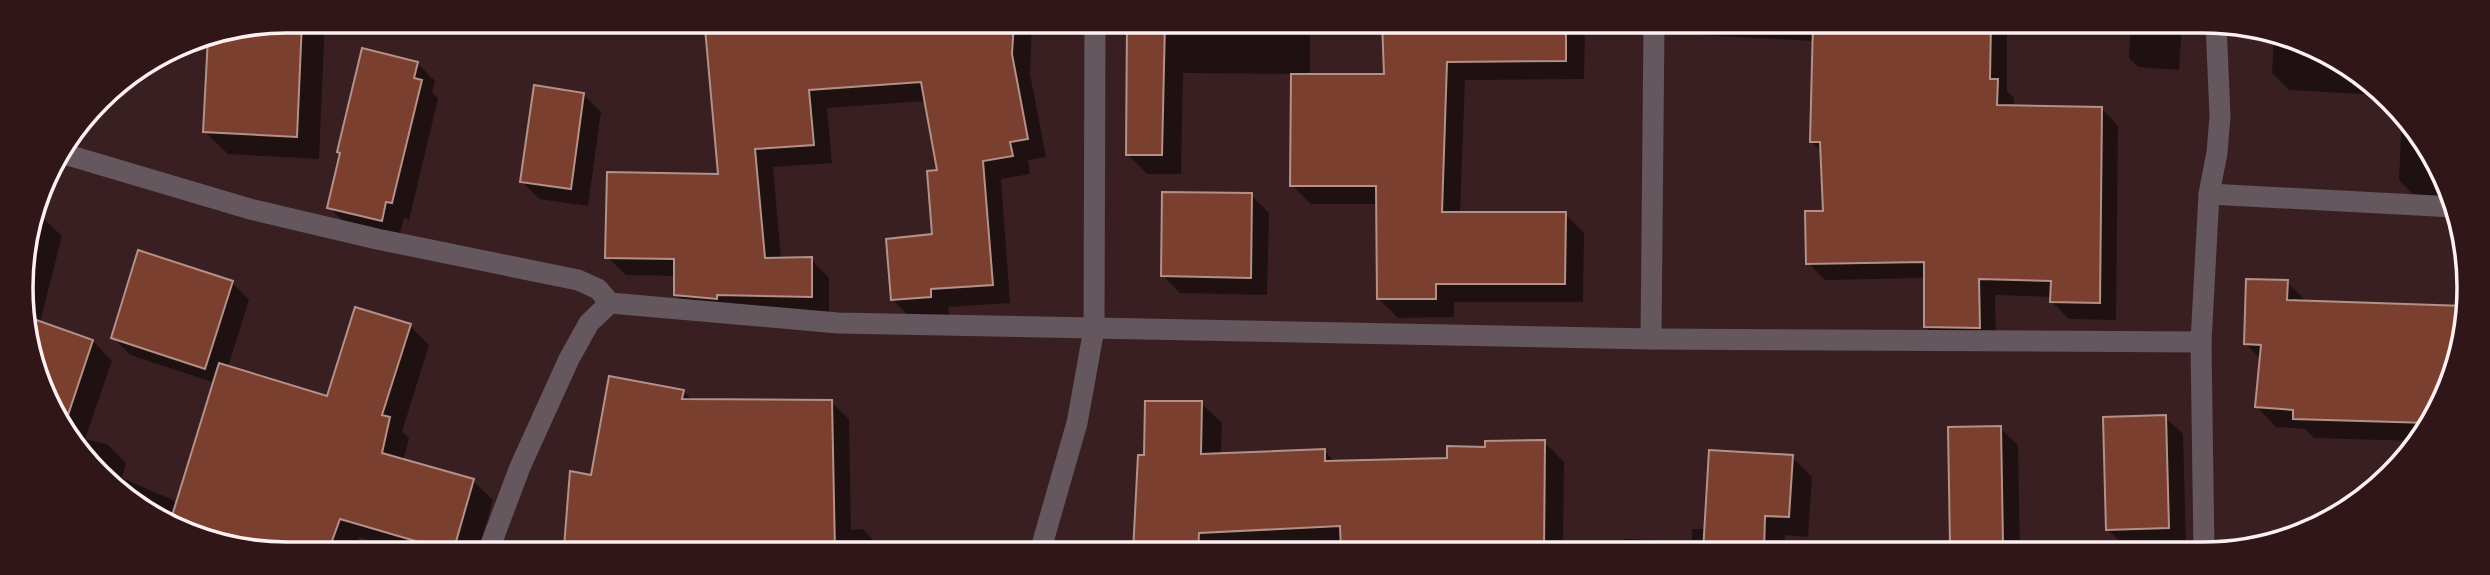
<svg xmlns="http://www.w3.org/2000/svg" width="2490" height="575" font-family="Rubik,sans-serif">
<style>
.shadow{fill:#0007}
.building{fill:#7a3f2f;stroke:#b39188;stroke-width:2}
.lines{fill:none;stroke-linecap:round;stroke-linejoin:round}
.minor{stroke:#64575d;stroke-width:21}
.rim{fill:none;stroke:#feeff0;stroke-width:3.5}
</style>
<rect width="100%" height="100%" fill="#3a1f22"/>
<g class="shadow">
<path d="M288,21h37l-6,138 -91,-5 -23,-22 5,-96z"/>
<path d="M570,21l185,1v4l33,-3 7,7 118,-8h119l-2,52 16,83 -18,3 2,14 -29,5 9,124 -62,4 1,8 -38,3 -19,-19 41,-63 6,-65 -13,-70 -99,7 5,55 -59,4 8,92h30l18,19v37l-134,-2 -19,-18v-19l-50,-1 -19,-18 113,-81 -13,-144 -131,-5z"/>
<path d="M1129,22h181v54h74l-1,-54 202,1 -1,56 -119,1 -5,134h105l19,19 -1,69h-129v15l-56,1 -19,-19 -1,-95h-67l-19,-19v-111l-109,-1 -2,101h-34l-20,-20z"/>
<path d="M1689,23h318v68l7,7v9l87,1 17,18 -2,194 -47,-1 -17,-17v-5l-57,-2 1,49h-53l-17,-17v-49l-101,2 -17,-17 16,-50 -2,-61 -11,-11 3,-100 -113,-6z"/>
<path d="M2131,23h51l-3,47 -41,-3 -9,-9z"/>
<path d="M2274,36l62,21 43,38 -90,-5 -17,-17z"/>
<path d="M417,63l18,18 -3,11 6,7 -29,121 -5,-2 -5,19 -52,-12 -18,-18 13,-52z"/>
<path d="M583,94l18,18 -13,94 -49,-7 -17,-18z"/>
<path d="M2402,115l12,11 36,73 -34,-2 -17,-17z"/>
<path d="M1251,195l18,18 -2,82 -87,-2 -17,-17z"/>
<path d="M36,216l6,1 20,19 -22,87 53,18 19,20 -27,78 22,5 19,19 -4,15 51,22 4,4 38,-121 -85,-28 -17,-18 119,-55 17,18 -21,67 100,31 82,-72 19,19 -27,87 7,6 -6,23 70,20 20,19 -15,52h-69l-50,-15 -5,15h-102l-97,-34 -79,-68 -41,-77 -13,-103z"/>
<path d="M2287,282l21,21 158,7 1,13 -26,83 -25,35 -102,-3 -9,-9 -29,-2 -19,-20 4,-48 -15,-15z"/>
<path d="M683,391l10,10 138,1 18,17 2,111 12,-1 17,18 1,5h-310l-5,-5 26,-70z"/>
<path d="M1201,403l21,20 -1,32 103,-5 12,13 113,-3 38,-11 57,-7 20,20 -1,90h-220v-6l-103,6h-105l11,-95z"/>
<path d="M2165,417l18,17 3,111 -60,2 -18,-17z"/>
<path d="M1950,428h50l18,17 2,107h-68z"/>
<path d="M1792,457l20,20 -4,60 -23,-2 -1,17h-160v-13l68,2v-12h14z"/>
<path d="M2266,536h22l-22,7z"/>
</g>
<g class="building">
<path d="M288,21h14l-5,116 -94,-5 5,-95z"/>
<path d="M781,22h8v7l113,-7h112l-2,32 16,85 -18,3 3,14 -30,5 10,124 -62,4v8l-40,3 -5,-61 46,-5 -5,-63 10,-1 -16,-88 -112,8 5,55 -59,4 10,109 47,-1v40l-95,-2v4l-43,-4v-36l-69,-1 2,-86 111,2 -13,-146z"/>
<path d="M1127,22h38l-3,133h-36z"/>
<path d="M1382,22l184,1v38l-119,1 -5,150h124l-1,72h-129v15h-59l-1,-113h-86l1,-112h93z"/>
<path d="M1813,23h178l-1,56h8l-1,26 105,2 -2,196 -50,-1 1,-21 -72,-2 1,49 -56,-1v-65l-118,2 -1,-53h18l-3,-69h-10z"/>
<path d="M362,48l56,14 -4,16 8,2 -30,123 -6,-1 -4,19 -55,-13 13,-55 -3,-1z"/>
<path d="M534,85l50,8 -13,96 -51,-7z"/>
<path d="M1162,192l90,1 -1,85 -90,-2z"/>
<path d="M138,250l95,31 -28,88 -94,-31z"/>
<path d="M2246,279l42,1 -1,20 178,6 -1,25 -23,75 -12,17 -136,-4v-9l-38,-3 6,-62 -17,-1z"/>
<path d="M355,307l56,17 -29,91 8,2 -8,36 92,26 -21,73 -113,-33 -12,33h-71l-86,-33 48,-156 108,33z"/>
<path d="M28,317l65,23 -29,87 -29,-54z"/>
<path d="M609,376l75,14 -2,9 150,1 3,152h-223l-48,-5 6,-76 21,4z"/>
<path d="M1145,401h57l-1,53 124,-5v12l122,-3v-12l38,1v-6l60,-1 -1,112h-203l-1,-26 -141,7 -1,19h-65l5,-97h6z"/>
<path d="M2166,415l3,113 -63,2 -3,-113z"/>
<path d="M2001,426l2,118 -53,1 -2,-118z"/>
<path d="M1709,450l84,5 -4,62 -24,-1 -1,36h-61z"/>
</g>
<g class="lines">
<g class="minor">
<path d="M61,153l189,56 127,30 201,41 20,9 12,14"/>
<path d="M2209,194l245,13"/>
<path d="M1651,339l3,-316"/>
<path d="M488,552l32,-85 49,-108 20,-36 21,-20 228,20 813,16 550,3"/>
<path d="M1040,552l37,-129 17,-94 1,-307"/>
<path d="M2204,552l-3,-210 8,-148 8,-41 3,-37 -4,-93"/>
</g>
</g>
<path d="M0 0H2490V575H0ZM287 33H2203A254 254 0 0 1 2457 287V288A254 254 0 0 1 2203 542H287A254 254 0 0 1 33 288V287A254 254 0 0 1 287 33Z" fill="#301519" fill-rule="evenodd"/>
<path class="rim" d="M287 33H2203A254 254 0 0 1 2457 287V288A254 254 0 0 1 2203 542H287A254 254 0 0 1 33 288V287A254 254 0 0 1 287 33Z"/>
</svg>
